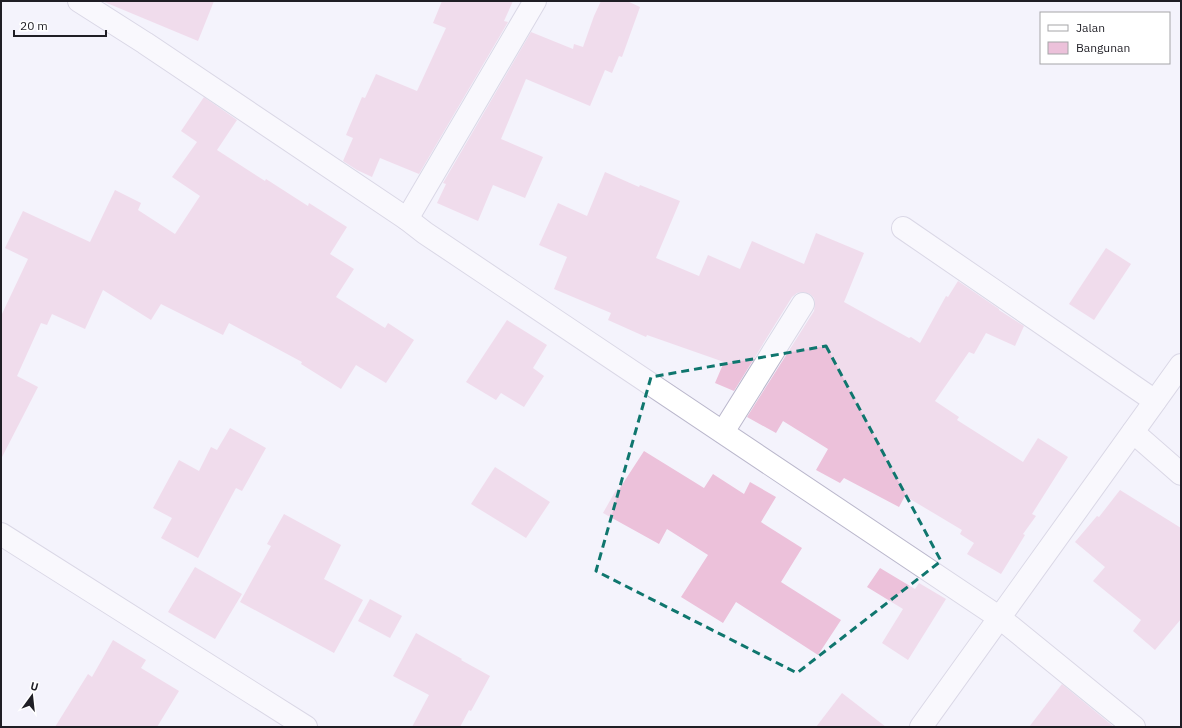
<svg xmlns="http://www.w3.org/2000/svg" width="1182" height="728" viewBox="0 0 1182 728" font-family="'IBM Plex Sans',sans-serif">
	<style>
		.building { fill: #ecc1da }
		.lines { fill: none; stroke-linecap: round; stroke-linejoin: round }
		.minor-casing { stroke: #bab7cc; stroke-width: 24 }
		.minor { stroke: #fff; stroke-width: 22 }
		.marked { fill: none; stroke: #0f766e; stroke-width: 3; stroke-dasharray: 8 5; stroke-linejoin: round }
	</style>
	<rect width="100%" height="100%" fill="#f4f3fc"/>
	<!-- building -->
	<g class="building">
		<polygon points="102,1 214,1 198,41"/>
		<polygon points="442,1 513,1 504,21 508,22 419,174 380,158 372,177 357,170 343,161 353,138 346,135 362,97 365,98 376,74 417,91 446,28 433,23"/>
		<polygon points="601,1 627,1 640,7 622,57 619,56 612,73 605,70 590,106 526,79 501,139 543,157 525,198 493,185 478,221 437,203 446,184 443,183 531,32 573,49 574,44 583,47 594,16"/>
		<polygon points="204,97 237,120 217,150 265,181 266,179 308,206 309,203 347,227 330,254 354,269 336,297 385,328 388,323 414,340 386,383 356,365 341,389 301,364 302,362 229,323 223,335 161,304 151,320 103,290 85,329 52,314 47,325 41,323 17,376 38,387 1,459 1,316 28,259 5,248 23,211 90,242 115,190 141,203 138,210 175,234 200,196 172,177 197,142 181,131"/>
		<polygon points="605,172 639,187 640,185 680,201 656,258 699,276 708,255 740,269 752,241 804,264 816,233 864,253 844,302 909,338 911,337 920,343 946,296 948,297 958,281 999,309 999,310 1024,326 1015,346 986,333 974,354 969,352 935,401 959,417 957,420 1023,462 1038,438 1068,457 1032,514 1036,516 1023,534 1025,535 1001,574 967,554 974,543 960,534 962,530 905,496 899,507 844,478 840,483 816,470 828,449 783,421 776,433 747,417 814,311 815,304 814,298 810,294 803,292 797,293 792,297 734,391 715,383 724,362 647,335 646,337 608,320 611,313 554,289 567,257 539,245 558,203 587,216"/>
		<polygon points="1106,248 1131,264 1094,320 1069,304"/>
		<polygon points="507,320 547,345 533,368 544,376 524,407 501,393 496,400 466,382"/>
		<polygon points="230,428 266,448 242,491 236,488 198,558 161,538 172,518 153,508 179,460 199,471 211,447 217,450"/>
		<polygon points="644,451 704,488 713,474 744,494 750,482 776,497 761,522 802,548 781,582 841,620 818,655 736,602 723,623 681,597 708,555 667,529 659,544 603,513 616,490 618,491"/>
		<polygon points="495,467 550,502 526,538 471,504"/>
		<polygon points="1120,490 1181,528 1181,619 1155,650 1133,631 1141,620 1093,581 1105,567 1075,542 1097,516 1099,517"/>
		<polygon points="284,514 341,545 324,579 363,600 334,653 240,602 271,546 267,544"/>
		<polygon points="195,567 242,594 215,639 168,612"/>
		<polygon points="880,568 915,589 919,583 946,599 908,660 882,643 903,609 867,587"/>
		<polygon points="370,599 402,616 390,638 358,621"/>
		<polygon points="416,633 462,659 461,660 490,676 471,711 469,710 460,727 412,727 429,695 393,676"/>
		<polygon points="113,640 146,660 141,668 179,691 157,727 55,727 88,674 92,677"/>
		<polygon points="1062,684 1114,727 1029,727"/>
		<polygon points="842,693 886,727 816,727"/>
	</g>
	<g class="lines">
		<defs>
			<g id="minor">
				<polyline points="79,1 145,43 407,219 425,233 1000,618 1134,727"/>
				<polyline points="407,219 535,1"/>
				<polyline points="903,228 1155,401"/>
				<polyline points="723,432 803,304"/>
				<polyline points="1133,432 1181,474"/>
				<polyline points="1,534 306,727"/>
				<polyline points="921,727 1181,365"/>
			</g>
		</defs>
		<!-- minor casing -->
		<use href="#minor" class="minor-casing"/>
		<!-- minor -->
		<use href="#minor" class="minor"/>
	</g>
	<!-- marked area -->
	<path d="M0 0H1182V728H0ZM826,346L941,561L797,673L596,571L651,377Z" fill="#f4f3fc" fill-opacity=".55" fill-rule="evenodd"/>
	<path class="marked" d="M826,346L941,561L797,673L596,571L651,377Z"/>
	<!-- border -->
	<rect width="1182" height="728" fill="none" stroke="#1f1e25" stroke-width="4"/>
	<!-- legend -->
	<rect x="1040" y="12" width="130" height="52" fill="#ffffff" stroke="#a5a5a8"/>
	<rect x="1048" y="25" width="20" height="6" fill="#ffffff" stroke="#a5a5a8"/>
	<text x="1076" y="32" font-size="12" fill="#1f1e25">Jalan</text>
	<rect x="1048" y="42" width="20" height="12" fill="#ecc1da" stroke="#a5a5a8"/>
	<text x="1076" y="52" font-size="12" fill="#1f1e25">Bangunan</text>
	<!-- north arrow -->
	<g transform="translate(32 696) rotate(15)" stroke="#ffffff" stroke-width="3" paint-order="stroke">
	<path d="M0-3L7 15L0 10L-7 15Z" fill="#1f1e25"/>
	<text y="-6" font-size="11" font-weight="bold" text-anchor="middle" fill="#1f1e25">U</text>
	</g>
	<!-- scale -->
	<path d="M14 30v6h92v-6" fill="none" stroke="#1f1e25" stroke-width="2"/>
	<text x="20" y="30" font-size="12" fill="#1f1e25" stroke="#ffffff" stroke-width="3" paint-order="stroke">20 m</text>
</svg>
